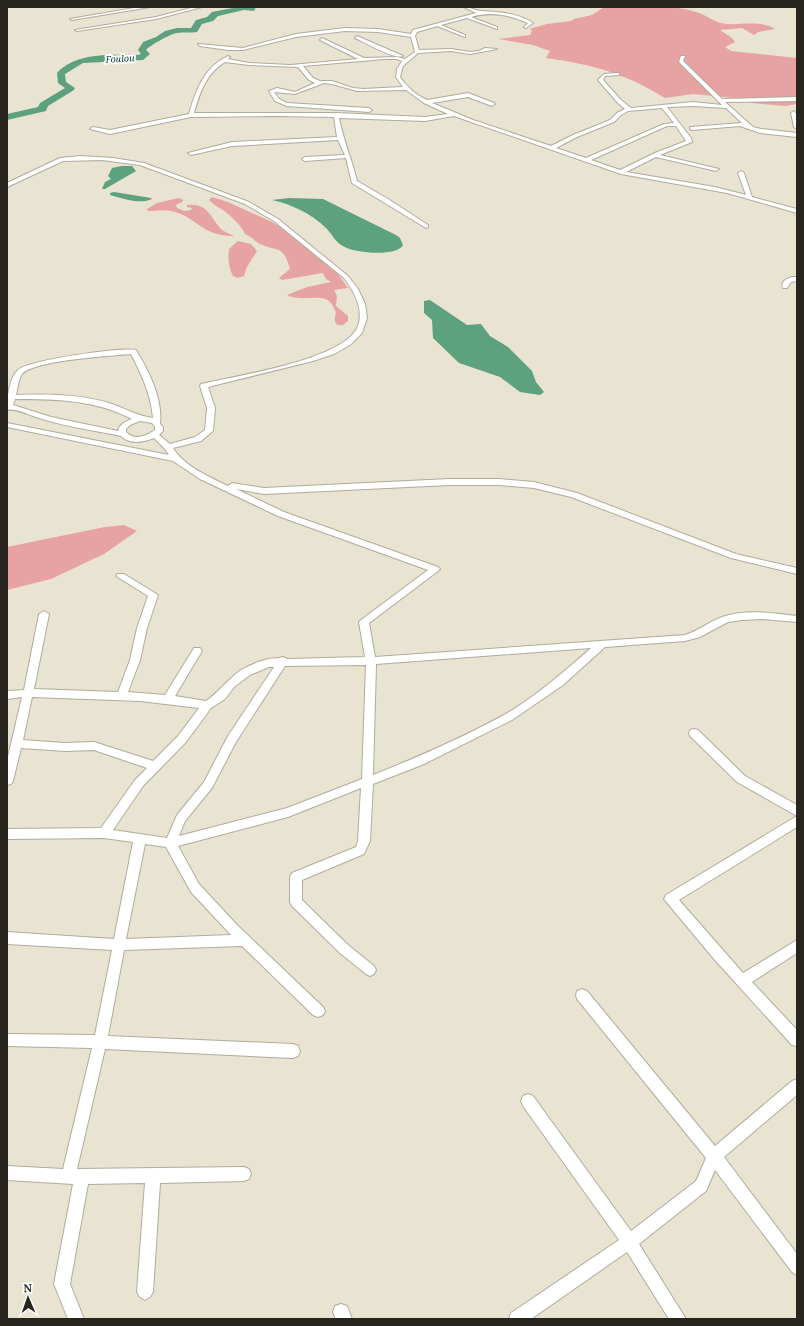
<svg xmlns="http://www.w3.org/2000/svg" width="804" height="1326" viewBox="0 0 804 1326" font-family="'Noto Serif',serif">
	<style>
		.green { fill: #e6a3a1 }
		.water { fill: #5ea17e }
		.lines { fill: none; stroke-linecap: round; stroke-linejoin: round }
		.river { fill: #5ea17e; fill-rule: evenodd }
		.minor-casing { stroke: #b0ab9b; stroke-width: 2 }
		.minor { fill: #fff; fill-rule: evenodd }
		.labels { text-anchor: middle; stroke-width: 4; stroke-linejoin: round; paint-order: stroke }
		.far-water-label { font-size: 9px; font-style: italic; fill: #023d26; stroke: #fff }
	</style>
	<rect width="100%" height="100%" fill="#e9e3d2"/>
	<!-- green -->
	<g class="green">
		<path d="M604,7C634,7 666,3 696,12C707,15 714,23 727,24C742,25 761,20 775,29L758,32L754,35L742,28L720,30L732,38L735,42L725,47L731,51L797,58V104L785,106L752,103L745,99L693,94L665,98C627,74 591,64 546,58L550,51L533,45L498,39L530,35L532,30L529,29L547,24L571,21L574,19L592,15Z"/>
		<path d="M212,197L228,202L272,222L304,242L336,271L348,288L334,290L337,296L336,306L348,316V321L343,325H338C333,322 335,317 336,312C334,309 332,303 329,301C319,294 299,302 287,295L307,287L331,282L326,279L323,273L282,280L279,278L290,269C283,243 277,253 258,243C254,240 250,236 245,234C243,228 233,218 228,214C222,208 215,207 209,200Z"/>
		<path d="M179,198L183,200L182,202L176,205L177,208L185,211L191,210L192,208L187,207V205C209,203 210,218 222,230C225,232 230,234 234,236C202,237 195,215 171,211C164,210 155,211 148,211L147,209L157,203Z"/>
		<path d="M238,241L251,244L257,251L247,267L244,276L238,278L233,276C228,267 228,258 229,249Z"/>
		<polygon points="124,525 137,531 104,554 51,579 7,590 7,547 105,527"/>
	</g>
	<!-- water -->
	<g class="water">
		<polygon points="122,166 132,166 136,171 105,189 102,189 105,182 111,179 108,176 112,168"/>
		<path d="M114,192L151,198L152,199C140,205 122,198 110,195V193Z"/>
		<path d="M289,198L323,199L396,235L400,238L403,245C397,257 355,253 345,247C335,243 333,235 326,228C312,214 291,204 272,200Z"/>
		<polygon points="430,300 467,325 481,324 490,336 508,347 532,371 536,382 544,392 540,395 520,392 500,377 459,363 433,338 432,320 424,313 424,301"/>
	</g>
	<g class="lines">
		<!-- river -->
		<path class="river" d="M238,7H256L254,11L244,10L218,16L213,21L202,24L197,32C190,33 184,32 177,33C172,33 149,46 146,50L150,54L143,60L83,63L65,74L66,82L75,88L74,90L48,106L46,111L7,120V114L38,107L40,103L65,88L58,83L57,73C76,52 112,55 138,55L141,54L138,50L143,42L156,37L165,31L177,28H191L196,20L207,17L212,12Z"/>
		<defs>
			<g id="minor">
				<polygon points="140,7 150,7 72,20 70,19"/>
				<polygon points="195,7 202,7 156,19 77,31 75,30 156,17"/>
				<path d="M464,7C470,7 476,11 482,11C500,12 518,13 533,23L526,28L524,27L528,23C508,15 492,11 471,17L497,27V29L467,18L441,25L465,35V37L437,26L417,32L415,36L419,50L451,49L470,52L479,51L485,48L497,49L470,54L451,51L418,53L403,66L400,77C407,87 416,95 427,100L468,93L494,103L495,104L492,106L468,97L432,103L473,120L551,146L573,135L610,120L617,113L625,109L617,102L598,80L604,74L619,73V75L605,76L603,80L621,100L631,108L693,102L722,105L679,62L681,56H685L683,61L722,99L797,97V101L725,102L753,127L761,129L797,133V137L760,133L740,126L692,130L690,129V127L742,123L726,108L693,106L667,107L691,138L692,142L660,155L719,169L716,171L656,157L626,172L715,187L746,195L738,173L741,171L744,173L752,197L797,209V213L727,193L621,174L454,116L425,121L339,118C343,140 352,159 357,181L388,199L428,225V227L426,228L352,183L346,158L305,161L302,159L305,157L345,155L338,140L232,146L191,155L188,153L232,142L337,137L334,117L277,116L191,117L110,134L90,129L93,127L110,130L189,114C196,90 204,67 228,56L230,57L228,59L249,63L290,65L358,59L320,40L322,38L364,58L397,57L405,59L415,52L411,37L378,32L345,31L296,37L243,50H228L200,46L198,44L243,48L296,34L345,28L378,29L411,34L413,30L476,13ZM384,59H397L402,61L397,69L396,77L403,87L363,89L353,88L332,81H320L313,78L303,66ZM225,62L249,65L298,67L309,80L315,83L295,92L277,88L269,91L275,101L287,106L369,112L372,110L369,108L287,103L279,99L274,92L295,94L324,83L332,84L357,91L406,90L424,103L448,114L425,117L336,113H194C200,92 206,74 225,62ZM662,108L674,123L664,124L586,158L556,148L577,137L614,122L621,115L628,111ZM667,126H676L686,141L657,152L620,170L591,160Z"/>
				<path d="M357,36L403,56C395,60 364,42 355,38Z"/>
				<polygon points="794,111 797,115 797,129 794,127 791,113"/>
				<path d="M80,156L113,158L144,163L249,202L278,219L348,276L358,289L365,304L367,318L362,333L350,345L334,354L313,361L208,387L215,408L213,431L201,441L173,448C185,467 208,476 228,486L232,483L264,488L449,479H499L534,482L577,493L736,554L797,568V574L731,558L571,497L534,488L499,485H449L264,494L236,489L284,512L438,567L440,569L438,571L369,623L375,657L685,635C698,631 709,622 722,617C746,609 772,613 797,616V622L761,619L742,620L728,622L700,637L685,641L605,647L563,685L512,720L424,764L373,784L370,841L364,854L302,880V900L348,945L374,966L376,970L374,974L370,976L366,974L340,953L292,906L290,902V877L292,873L356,847L358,841L361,788L288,817L178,846L199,884L237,925L323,1007L325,1011L323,1015L318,1017L313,1015L242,946L124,950L108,1036L293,1044L298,1046L300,1051L298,1056L293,1058L105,1049L77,1169L244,1167L249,1169L251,1174L249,1179L244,1181L160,1183L153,1292L150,1297L145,1300L140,1297L137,1292L145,1183L88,1184L70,1284L84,1319H68L54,1284L73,1184L7,1180V1166L63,1169L92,1048L7,1046V1034L95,1035L112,950L7,944V932L114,939L133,842L104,838L7,839V829L101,828L135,780L147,768L94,750L65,751L21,748L13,781L11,784L7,785V761L22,697L7,699V691L24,690L39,614L44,611L49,614L34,689L118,692L130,660L137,628L148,596L116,576L118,574H124L158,595L147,628L140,660L128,692L165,695L194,648H200L202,651L175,696L206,701C219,692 228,679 241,670C248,666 260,661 268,659C273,658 278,659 283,657L287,659L365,657L359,622L361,620L428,570L278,516L200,479L173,461L7,427V423L169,455L165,449L154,438C144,442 130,445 121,436C92,430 61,426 33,416C25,413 15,408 7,410C7,399 9,378 18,370C29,360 120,347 136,350C149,371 163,399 160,424L163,427V431L159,435L170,444L195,437L205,430L207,408L200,386L201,384C235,376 345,360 358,326C364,309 354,291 344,278L274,221L245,204L140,165L102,160L63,161L7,187V183L60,158ZM131,354C142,375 151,395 153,418C138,416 126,409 112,404C81,394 48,394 16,395C18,388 18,380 22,374C34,360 111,356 131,354ZM15,399C56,399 96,400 132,419C127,421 119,424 118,431L51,417L13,405ZM140,421L152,423L155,427V430C146,436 135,441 126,432V429L130,425ZM591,648C564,672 535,697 504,715C462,738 418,757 373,775L376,664ZM366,665L362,779L287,808L179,836L185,821L212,788L236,742L285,666ZM269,667H274L228,736L204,782L177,815L167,838L113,830L143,786L186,742L211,708L225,699L234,687L250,675ZM32,697L140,701L199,708L178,736L153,761L94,742L65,743L23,740ZM145,844L166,847L191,892L231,935L126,939Z"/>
				<path d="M792,277H797V281L791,282L787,288H783C780,282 786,279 792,277Z"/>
				<polygon points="694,729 698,730 745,776 797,805 797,816 737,782 690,736 689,733 690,730"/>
				<polygon points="797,816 797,827 679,900 743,973 797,940 797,953 752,982 797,1030 797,1046 792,1045 714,959 664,899 666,895"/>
				<polygon points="582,989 587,991 715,1146 792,1081 797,1079 797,1095 724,1157 797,1254 797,1275 792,1272 715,1170 706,1191 639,1244 686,1319 669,1319 627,1252 531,1319 509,1319 511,1313 619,1240 523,1106 521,1101 523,1096 528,1094 533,1096 631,1231 696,1181 706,1158 577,999 576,995 577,991"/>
				<polygon points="341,1304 347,1306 352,1319 336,1319 333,1312 335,1306"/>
			</g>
		</defs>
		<!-- minor casing -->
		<use href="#minor" class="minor-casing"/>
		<!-- minor -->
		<use href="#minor" class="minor"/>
	</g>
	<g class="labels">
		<!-- far-water labels -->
		<g class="far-water-label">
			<text transform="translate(120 59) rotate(-3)" y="3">Foulou</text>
		</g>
	</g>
	<!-- border -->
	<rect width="804" height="1326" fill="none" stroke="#28251f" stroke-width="16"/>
	<!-- north arrow -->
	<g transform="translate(28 1298) rotate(358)" stroke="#ffffff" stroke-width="3" paint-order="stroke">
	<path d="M0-3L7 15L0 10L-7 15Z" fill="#28251f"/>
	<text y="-6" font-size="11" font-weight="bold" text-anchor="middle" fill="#28251f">N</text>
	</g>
</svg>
